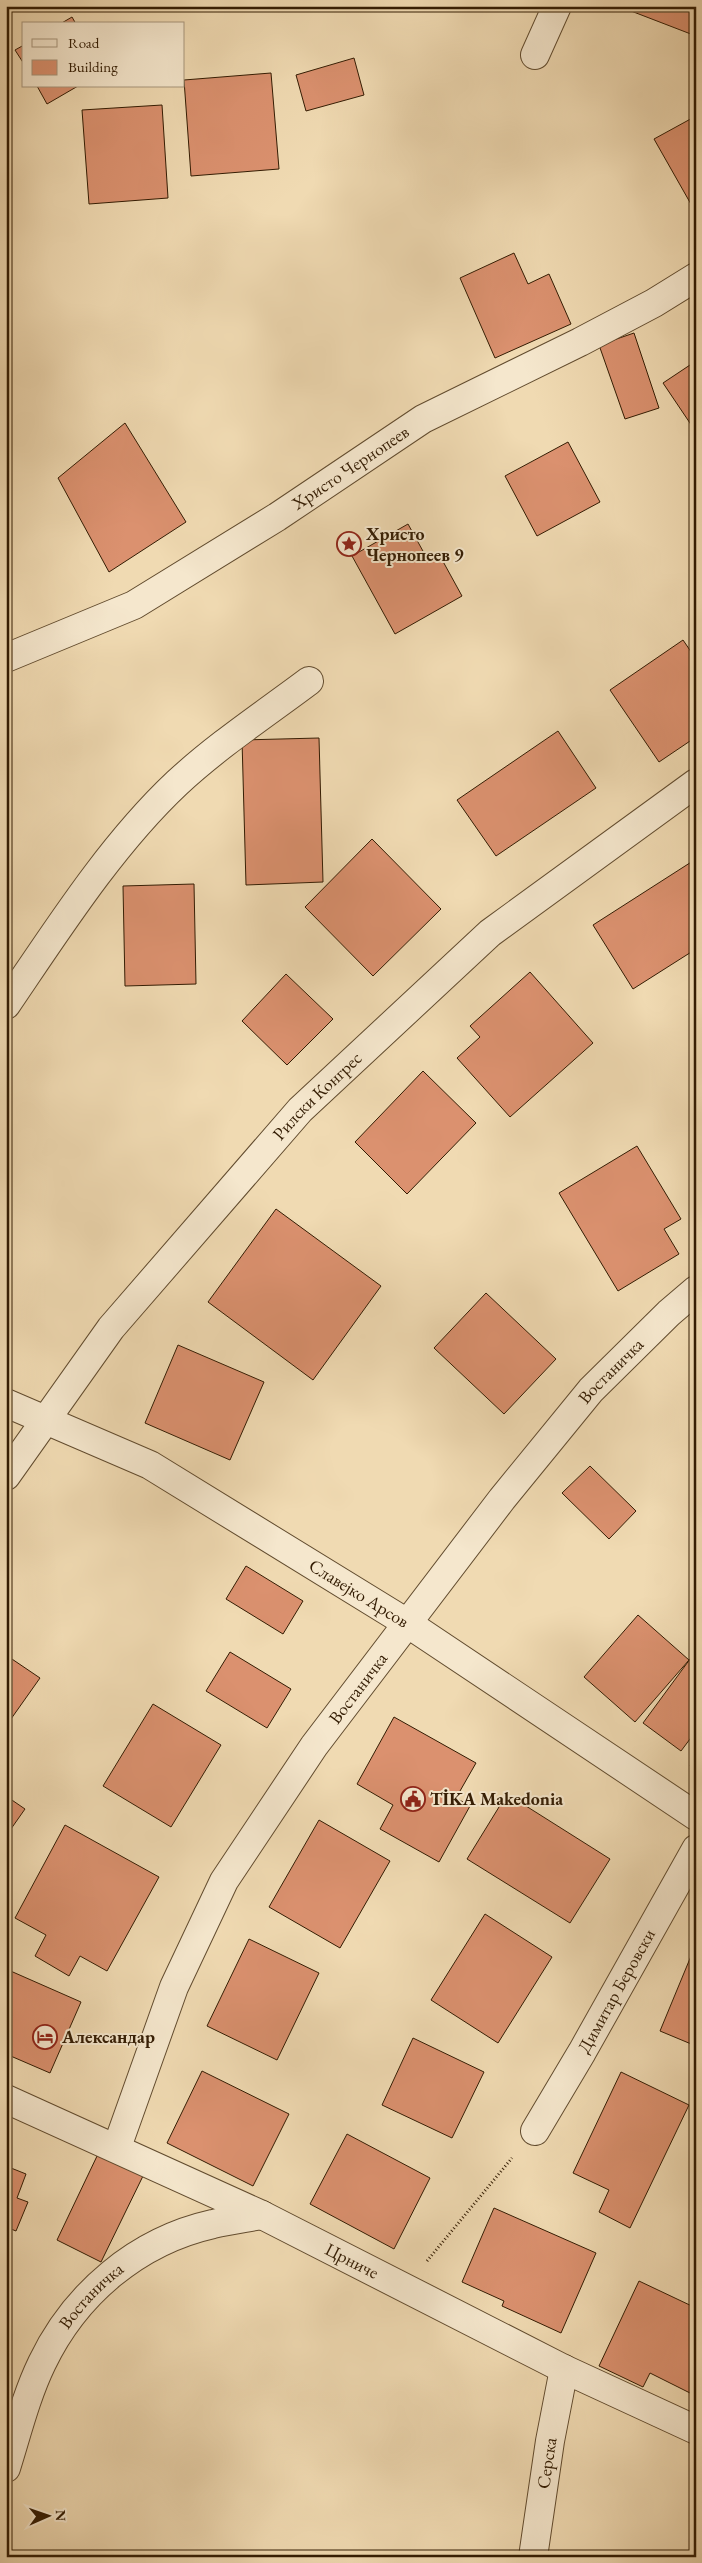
<svg xmlns="http://www.w3.org/2000/svg" width="702" height="2563" viewBox="0 0 702 2563" font-family="'EB Garamond',serif">
	<style>
		.building { fill: #db916f; stroke: #331c03 }
		.lines { fill: none; stroke-linecap: round; stroke-linejoin: round }
		.minor-casing { stroke: #624c2f; stroke-width: 30 }
		.path { stroke: #331c03; stroke-width: 3; stroke-dasharray: 1 2.5; stroke-linecap: butt }
		.minor { stroke: #f5e7cd; stroke-width: 28 }
		.labels { text-anchor: middle; stroke-width: 4; stroke-linejoin: round; paint-order: stroke }
		.street-label { font-size: 18px; fill: #331c03; stroke: #f5e7cd }
		.poi-label { font-size: 18px; font-weight: bold; fill: #331c03; stroke: #f5e7cd; text-anchor: start }
	</style>
	<rect width="100%" height="100%" fill="#f0dab2"/>
	<filter id="stains"><feTurbulence type="fractalNoise" baseFrequency=".004" numOctaves="4"/><feColorMatrix values="0 0 0 0 .2 0 0 0 0 .09 0 0 0 0 .02 0 0 0 .5 -.17"/></filter>
	<radialGradient id="worn" r=".72"><stop offset=".6" stop-color="#630" stop-opacity="0"/><stop offset="1" stop-color="#630" stop-opacity=".3"/></radialGradient>
	<!-- building -->
	<g class="building">
		<polygon points="633,6 696,6 696,36 631,11"/>
		<polygon points="72,17 76,24 60,24"/>
		<polygon points="24,45 24,64 15,50"/>
		<polygon points="354,58 364,95 306,111 296,75"/>
		<polygon points="271,73 279,169 191,176 184,80"/>
		<polygon points="37,86 78,86 47,104"/>
		<polygon points="162,105 168,198 89,204 82,110"/>
		<polygon points="696,116 696,213 654,139"/>
		<polygon points="514,253 528,284 549,274 571,324 495,358 460,278"/>
		<polygon points="634,333 659,408 625,419 599,345"/>
		<polygon points="696,361 696,432 663,383"/>
		<polygon points="125,423 186,522 109,572 58,478"/>
		<polygon points="568,442 600,502 537,536 505,476"/>
		<polygon points="408,524 429,562 440,556 462,596 395,634 352,556"/>
		<polygon points="683,640 696,659 696,737 659,762 610,690"/>
		<polygon points="558,731 596,788 496,856 457,800"/>
		<polygon points="319,738 323,882 246,885 242,740"/>
		<polygon points="372,839 441,909 373,976 305,907"/>
		<polygon points="696,859 696,949 633,989 593,925"/>
		<polygon points="194,884 196,984 125,986 123,886"/>
		<polygon points="530,972 593,1043 510,1117 457,1058 480,1037 470,1026"/>
		<polygon points="286,974 333,1019 287,1065 242,1021"/>
		<polygon points="423,1071 476,1123 407,1194 355,1142"/>
		<polygon points="637,1146 681,1219 664,1229 679,1254 618,1291 559,1193"/>
		<polygon points="276,1209 381,1286 313,1380 208,1302"/>
		<polygon points="486,1293 556,1359 504,1414 434,1348"/>
		<polygon points="178,1345 264,1382 230,1460 145,1423"/>
		<polygon points="590,1466 636,1511 609,1539 562,1493"/>
		<polygon points="246,1566 303,1601 283,1634 226,1599"/>
		<polygon points="638,1615 689,1660 635,1722 584,1677"/>
		<polygon points="230,1652 291,1689 267,1728 206,1691"/>
		<polygon points="6,1655 40,1678 6,1726"/>
		<polygon points="693,1655 696,1657 696,1731 681,1751 643,1723"/>
		<polygon points="153,1704 221,1745 171,1827 103,1786"/>
		<polygon points="394,1717 476,1763 456,1798 470,1806 439,1862 380,1829 393,1805 357,1784"/>
		<polygon points="696,1757 696,1770 690,1766"/>
		<polygon points="507,1794 610,1859 570,1923 467,1859"/>
		<polygon points="6,1796 25,1809 6,1836"/>
		<polygon points="319,1820 390,1861 340,1948 269,1907"/>
		<polygon points="65,1825 159,1877 107,1971 80,1956 69,1976 35,1956 46,1935 15,1918"/>
		<polygon points="485,1914 552,1957 498,2043 431,2000"/>
		<polygon points="249,1939 319,1973 277,2060 207,2026"/>
		<polygon points="696,1944 696,2046 660,2031"/>
		<polygon points="6,1969 81,2002 50,2073 6,2054"/>
		<polygon points="413,2038 484,2072 452,2138 382,2105"/>
		<polygon points="202,2071 289,2114 253,2186 167,2143"/>
		<polygon points="621,2072 689,2105 630,2228 599,2212 609,2190 573,2173"/>
		<polygon points="347,2134 430,2178 394,2249 310,2204"/>
		<polygon points="98,2154 143,2176 101,2262 57,2240"/>
		<polygon points="6,2166 26,2174 17,2198 28,2202 16,2231 6,2227"/>
		<polygon points="494,2208 596,2253 561,2333 502,2306 504,2301 462,2282"/>
		<polygon points="639,2281 696,2308 696,2388 692,2394 650,2373 643,2387 599,2366"/>
	</g>
	<g class="lines">
		<defs>
			<g id="minor">
				<polyline points="535,55 557,6"/>
				<path id="s1" d="M6,658L134,605L277,517L423,419L580,342L654,303L696,277"/>
				<path d="M6,1005C57,930 111,845 177,783C218,745 265,714 309,681"/>
				<path id="s2" d="M6,1403L150,1465L407,1623L696,1816"/>
				<path id="s3" d="M6,1476L111,1328L300,1110L490,933L696,783"/>
				<path id="s4" d="M6,2099L262,2215L564,2369L696,2430"/>
				<path id="s5" d="M535,2131L582,2052L696,1849"/>
				<path id="s6" d="M117,2147L174,1987L224,1881L314,1746L502,1499L591,1390L669,1313L696,1290"/>
				<path id="s7" d="M6,2468C17,2433 26,2396 42,2363C75,2294 137,2241 213,2224C229,2220 246,2218 262,2215"/>
				<path id="s8" d="M533,2557L550,2441L564,2369"/>
			</g>
		</defs>
		<!-- minor casing -->
		<use href="#minor" class="minor-casing"/>
		<!-- path -->
		<polyline class="path" points="427,2261 512,2158"/>
		<!-- minor -->
		<use href="#minor" class="minor"/>
	</g>
	<!-- icons -->
	<defs>
		<symbol id="sight-ring" viewBox="-11 -11 22 22"><circle r="9.5" fill="#f5e7cd" stroke="#8f2418" stroke-width="1.5"/><path d="M0-6L1.8-2.2L6-1.7L2.9 1.2L3.7 5.4L0 3.3L-3.7 5.4L-2.9 1.2L-6-1.7L-1.8-2.2Z" fill="#8f2418"/></symbol>
		<symbol id="civic-ring" viewBox="-11 -11 22 22"><circle r="9.5" fill="#f5e7cd" stroke="#8f2418" stroke-width="1.5"/><path d="M-.6-6.5H3V-4.5H.6V-3L4-1V1h2V6H-6V1h2V-1L-.6-3ZM-1.2 2.5V6h2.4V2.5Z" fill="#8f2418"/></symbol>
		<symbol id="hotel-ring" viewBox="-11 -11 22 22"><circle r="9.5" fill="#f5e7cd" stroke="#8f2418" stroke-width="1.5"/><path d="M-6-4.5h1.5V1H6V5H4.5V3h-9V5H-6ZM-4 0a1.8 1.8 0 1 1 3.6 0ZM.5 0V-2.5h3Q6-2.5 6 0Z" fill="#8f2418"/></symbol>
	</defs>
	<g fill-rule="evenodd">
		<use href="#sight-ring" x="335" y="530" width="28" height="28"/>
		<use href="#civic-ring" x="399" y="1785" width="28" height="28"/>
		<use href="#hotel-ring" x="31" y="2023" width="28" height="28"/>
	</g>
	<g class="labels">
		<!-- street labels -->
		<g class="street-label">
			<text dy="6" stroke="none"><textPath href="#s1" startOffset="395">Христо Чернопеев</textPath></text>
			<text dy="6" stroke="none"><textPath href="#s3" startOffset="492">Рилски Конгрес</textPath></text>
			<text dy="6" stroke="none"><textPath href="#s6" startOffset="928">Востаничка</textPath></text>
			<text dy="6" stroke="none"><textPath href="#s2" startOffset="402">Славејко Арсов</textPath></text>
			<text dy="6" stroke="none"><textPath href="#s6" startOffset="522">Востаничка</textPath></text>
			<text dy="6" stroke="none"><textPath href="#s5" startOffset="162">Димитар Беровски</textPath></text>
			<text dy="6" stroke="none"><textPath href="#s4" startOffset="382">Црниче</textPath></text>
			<text dy="6" stroke="none"><textPath href="#s7" startOffset="195">Востаничка</textPath></text>
			<text dy="6" stroke="none"><textPath href="#s8" startOffset="95">Серска</textPath></text>
		</g>
		<!-- poi labels -->
		<g class="poi-label">
			<text x="366" y="540">Христо<tspan x="366" dy="21">Чернопеев 9</tspan></text>
			<text x="430" y="1805">TİKA Makedonia</text>
			<text x="62" y="2043">Александар</text>
		</g>
	</g>
	<!-- margin -->
	<rect width="702" height="2563" fill="none" stroke="#f0dab2" stroke-width="25"/>
	<rect x="8" y="8" width="687" height="2548" fill="none" stroke="#331c03" stroke-width="2.5"/>
	<rect x="12" y="12" width="677" height="2538" fill="none" stroke="#331c03"/>
	<!-- legend -->
	<rect x="22" y="22" width="162" height="65" fill="#f5e7cd" stroke="#a7967c"/>
	<rect x="32" y="39" width="25" height="8" fill="#f5e7cd" stroke="#a7967c"/>
	<text x="68" y="48" font-size="15" fill="#331c03">Road</text>
	<rect x="32" y="60" width="25" height="15" fill="#db916f" stroke="#a7967c"/>
	<text x="68" y="72" font-size="15" fill="#331c03">Building</text>
	<!-- north arrow -->
	<g transform="translate(48 2516) rotate(88)" stroke="#f5e7cd" stroke-width="4" paint-order="stroke">
	<path d="M0-4L9 19L0 12L-9 19Z" fill="#331c03"/>
	<text y="-8" font-size="14" font-weight="bold" text-anchor="middle" fill="#331c03">N</text>
	</g>
	<rect width="100%" height="100%" filter="url(#stains)"/>
	<rect width="100%" height="100%" fill="url(#worn)"/>
</svg>
